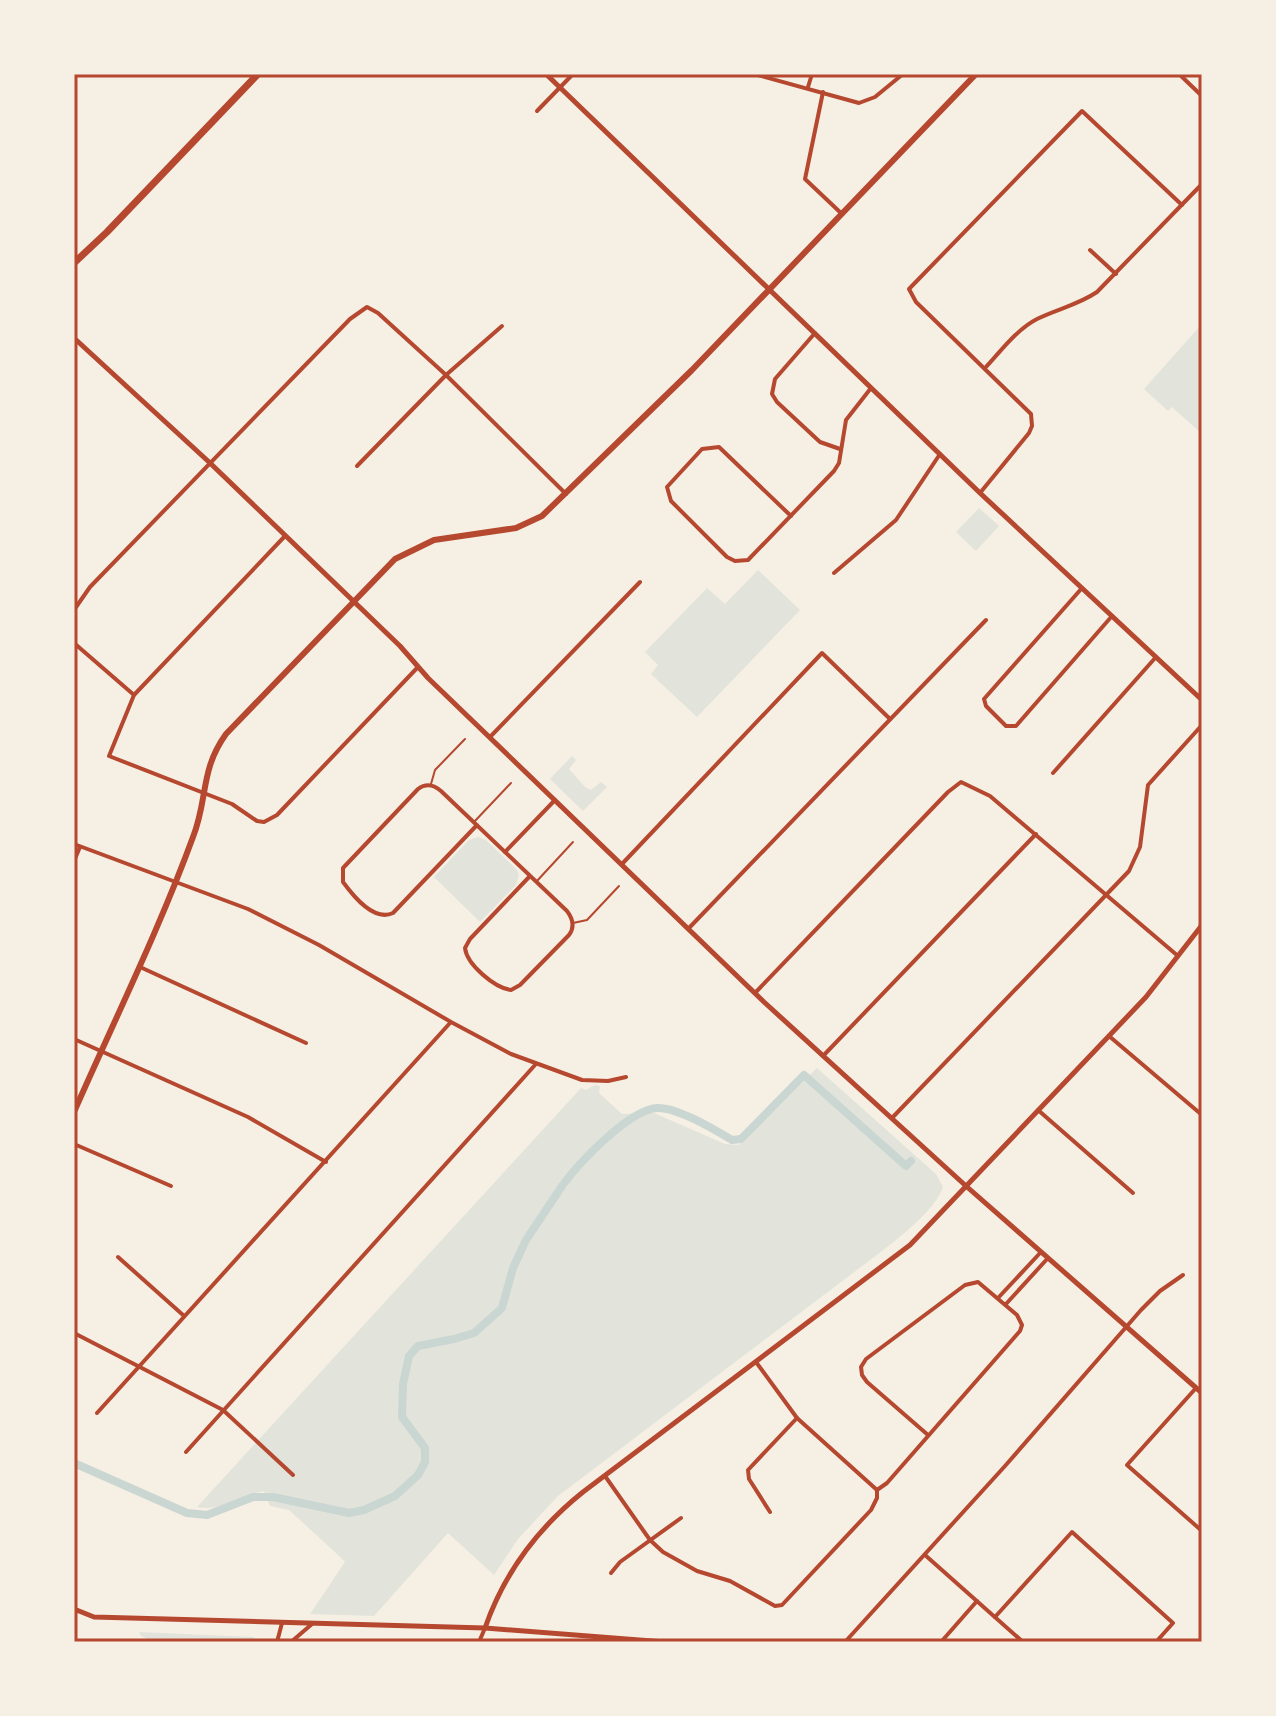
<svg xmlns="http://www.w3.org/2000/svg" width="1276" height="1716" viewBox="0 0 1276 1716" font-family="Montserrat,sans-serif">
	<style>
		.green { fill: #e2e4dc }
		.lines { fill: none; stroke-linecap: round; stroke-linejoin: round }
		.canal { stroke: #c9d6d2; stroke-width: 8 }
		.service { stroke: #b5482f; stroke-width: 2 }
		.minor { stroke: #b5482f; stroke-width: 4 }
		.tertiary { stroke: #b5482f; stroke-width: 5 }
		.secondary { stroke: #b5482f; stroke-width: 6 }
		.primary { stroke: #b5482f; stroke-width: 7 }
		.neatline { fill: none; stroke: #b5482f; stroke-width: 3 }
	</style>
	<rect width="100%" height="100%" fill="#f6efe4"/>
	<!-- green -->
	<g class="green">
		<polygon points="1201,325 1202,326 1202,434 1172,407 1168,411 1144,389"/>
		<polygon points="979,508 999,526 976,551 956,532"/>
		<polygon points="758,570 800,610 697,717 651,674 658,665 645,652 707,588 725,604"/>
		<polygon points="572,756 576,760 569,769 585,787 591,790 601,782 607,787 583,811 550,779"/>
		<polygon points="478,837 486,840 517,870 519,875 516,885 480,922 434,877 469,840"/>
		<path d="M817,1068L936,1174L943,1187C936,1208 904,1234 886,1248L558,1496L518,1539L494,1575L448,1533L374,1616L310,1614L345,1562L338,1555L289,1510L270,1506L264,1491C240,1495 221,1512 197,1507L581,1088L586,1090L595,1085L600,1086L599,1093L622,1114L654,1113L725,1144L739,1145Z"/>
		<polygon points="139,1632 253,1637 260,1642 154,1642 141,1636"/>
	</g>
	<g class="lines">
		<!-- canal -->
		<g class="canal">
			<path d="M565,1182C581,1161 629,1110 657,1108C677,1107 715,1130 732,1140L741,1139L804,1075L906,1166L911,1161"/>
			<polyline points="74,1463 187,1513 207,1515 253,1497 273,1497 349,1513 364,1510 395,1496 418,1475 425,1462 425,1448 402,1417 403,1384 409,1356 418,1346 454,1339 474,1333 502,1308 513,1268 526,1240 562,1186"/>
		</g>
		<!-- service -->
		<g class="service">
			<polyline points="431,784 435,770 465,739"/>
			<polyline points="474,822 511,783"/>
			<polyline points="536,882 573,842"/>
			<polyline points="573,923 587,920 619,886"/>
		</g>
		<!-- minor -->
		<g class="minor">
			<polyline points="754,74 859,103 875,97 903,74"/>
			<polyline points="1179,74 1202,96"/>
			<polyline points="808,87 812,74"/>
			<polyline points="823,92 805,179 842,214"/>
			<polyline points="537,111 573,74"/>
			<polyline points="1090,250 1116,274"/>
			<polyline points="815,333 775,379 772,394 777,402 820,442 840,449"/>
			<path d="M985,368C1001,351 1016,330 1037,319C1057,309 1078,305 1097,292L1202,184"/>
			<polyline points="357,466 446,375 502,326"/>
			<polyline points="980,493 1029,433 1032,426 1031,414 916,302 909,289 1082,111 1182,205"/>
			<polyline points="791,516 719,447 702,449 667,487 671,501 727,557 735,561 748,560 834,471 839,463 846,420 871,388"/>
			<polyline points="285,536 134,695 109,756 232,804 257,821 264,822 277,815 418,667"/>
			<polyline points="834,573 896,520 940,454"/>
			<polyline points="1082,588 984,699 986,706 1006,726 1016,726 1112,616"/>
			<polyline points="74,610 90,587 350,319 367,307 378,313 446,375 566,494"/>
			<polyline points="74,643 134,695"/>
			<polyline points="490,737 640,582"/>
			<polyline points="1053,773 1156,657"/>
			<path d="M477,825L393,913C374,922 354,897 343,882V868L418,789C426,783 434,785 441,791L567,911C573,919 575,927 569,935L520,985L511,990C495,988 467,965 465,948L470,939L530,876"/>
			<polyline points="74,844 248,909 319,945 451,1022 511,1054 582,1080 608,1081 626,1077"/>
			<polyline points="505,852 555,800"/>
			<polyline points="74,861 80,847"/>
			<polyline points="622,864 822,653 890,719"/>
			<polyline points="689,928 986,620"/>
			<polyline points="140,967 306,1043"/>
			<polyline points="755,993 948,792 961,782 990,796 1178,956"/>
			<polyline points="1109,1036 1202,1115"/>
			<polyline points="74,1039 248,1117 326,1162"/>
			<polyline points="823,1056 1036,834"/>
			<polyline points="1038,1110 1133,1193"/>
			<polyline points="892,1118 1129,871 1140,847 1148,785 1202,725"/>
			<polyline points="74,1144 171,1186"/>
			<polyline points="118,1257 183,1315"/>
			<polyline points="998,1298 1041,1252"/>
			<polyline points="1006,1304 1048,1258"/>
			<polyline points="74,1333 223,1410 293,1475"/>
			<polyline points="756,1362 797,1418 877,1490"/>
			<polyline points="1196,1388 1127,1465 1202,1531"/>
			<polyline points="97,1413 450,1023"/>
			<polyline points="186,1452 535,1065"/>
			<polyline points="605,1476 650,1540 663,1552 697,1571 730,1581 775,1606 782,1605 871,1510 877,1498 877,1490 887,1483 1020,1331 1022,1325 1017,1315 978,1282 965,1285 866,1359 861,1367 862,1375 867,1382 928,1435"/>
			<polyline points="770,1512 749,1479 748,1470 797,1418"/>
			<polyline points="925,1555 1023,1642"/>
			<polyline points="611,1573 620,1562 681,1518"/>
			<polyline points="995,1617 1072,1532 1173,1623 1156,1642"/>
			<polyline points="277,1642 282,1623"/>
			<polyline points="291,1642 312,1624"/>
			<polyline points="479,1642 485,1628"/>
			<polyline points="845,1642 1005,1466 1141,1310 1160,1291 1183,1275"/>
			<polyline points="941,1642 977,1601"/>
		</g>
		<!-- tertiary -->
		<g class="tertiary">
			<polyline points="546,74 980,493 1202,700"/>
			<polyline points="74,338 209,462 400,646 428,678 764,1002 966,1186 1202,1393"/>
			<polyline points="74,1609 94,1617 485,1628 665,1642"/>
			<path d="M485,1628C504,1573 538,1528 583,1492L910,1245L1146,997L1202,925"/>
		</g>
		<!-- secondary -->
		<path class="secondary" d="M74,1112C114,1021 159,930 193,837C208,799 200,770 226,734L395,559L434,540L516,528L542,516L692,370L976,74"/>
		<!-- primary -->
		<polyline class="primary" points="74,263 107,232 258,74"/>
	</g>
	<!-- border -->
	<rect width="1276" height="1716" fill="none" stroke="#f6efe4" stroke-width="152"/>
	<rect x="76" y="76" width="1124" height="1564" class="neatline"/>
</svg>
